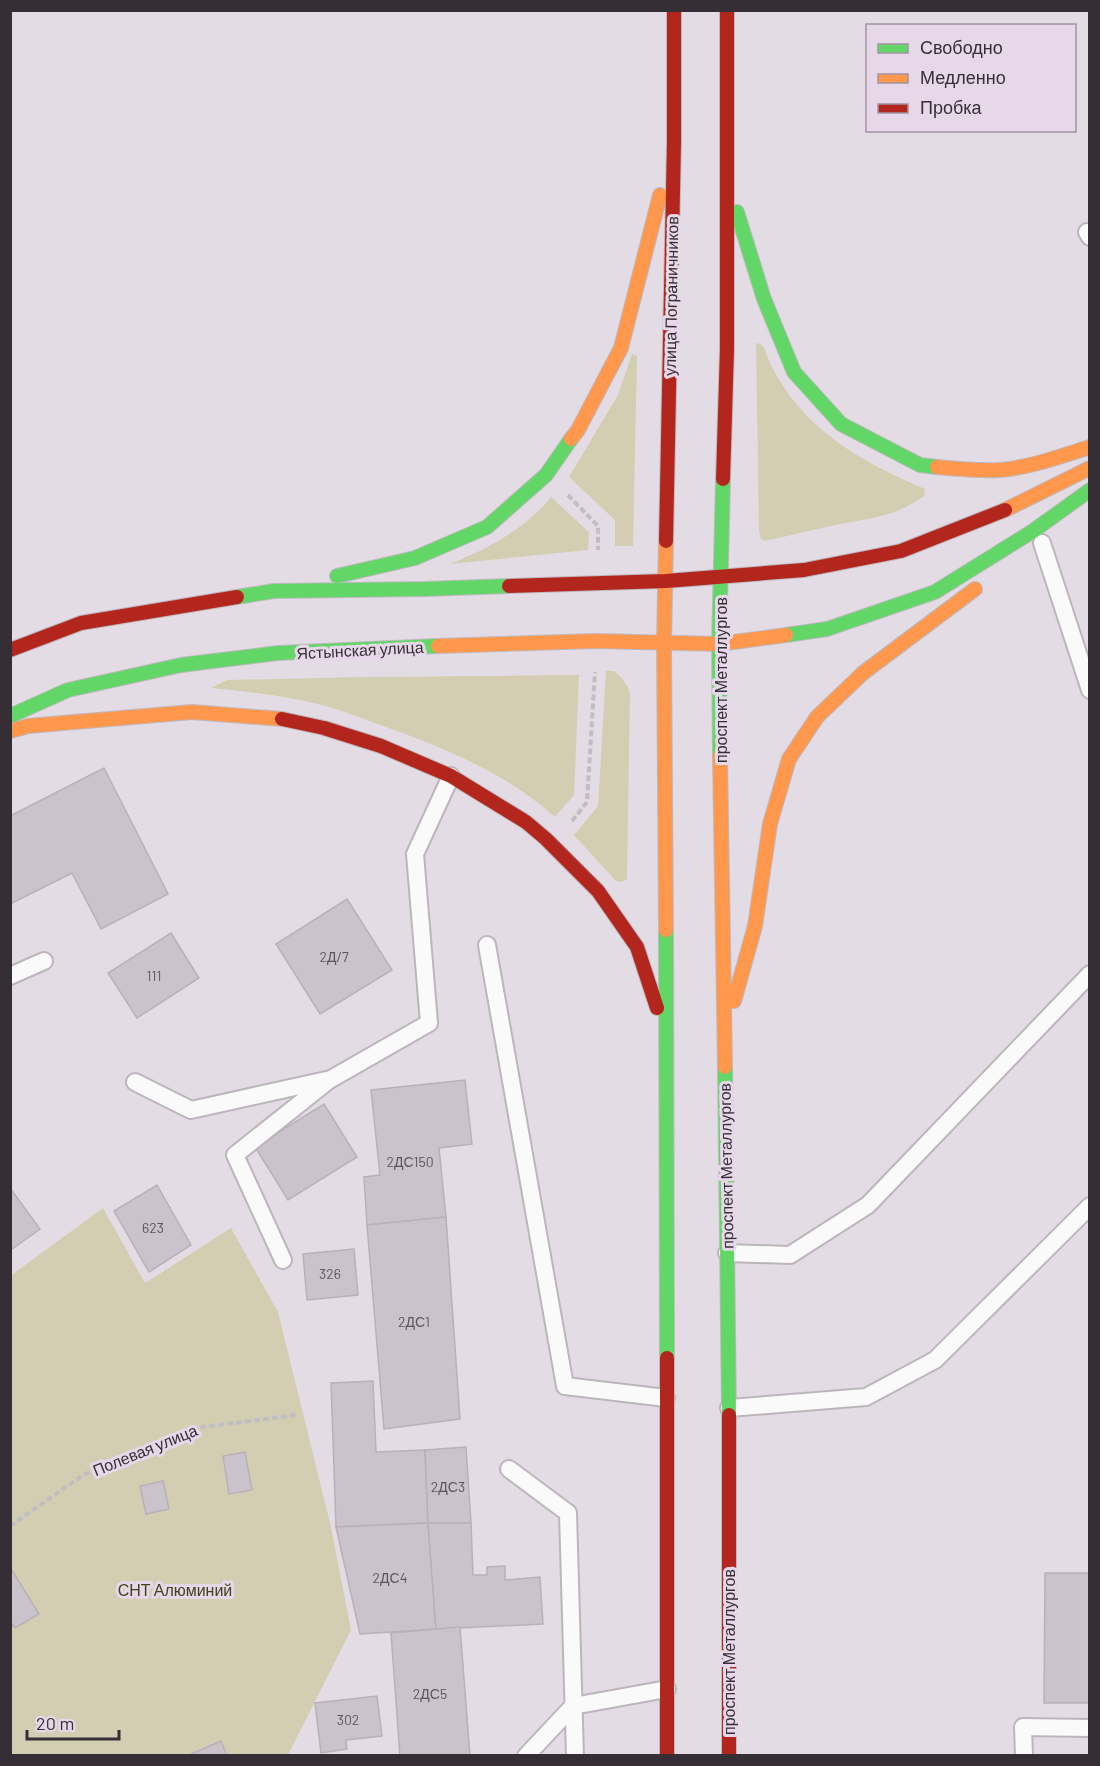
<svg xmlns="http://www.w3.org/2000/svg" width="1100" height="1766" viewBox="0 0 1100 1766" font-family="Barlow,sans-serif">
	<style>
		.green { fill: #d3ceb2 }
		.building { fill: #cac3cb; stroke: #b7b1b8; stroke-width: 1.5 }
		.lines { fill: none; stroke-linecap: round; stroke-linejoin: round }
		.lane-casing { stroke: #bcb6bc; stroke-width: 20 }
		.fast-casing { stroke: #beb9be; stroke-width: 16 }
		.slow-casing { stroke: #beb9be; stroke-width: 16 }
		.jam-casing { stroke: #beb9be; stroke-width: 16 }
		.path { stroke: #c0bec0; stroke-width: 4; stroke-dasharray: 6 3; stroke-linecap: butt }
		.lane { stroke: #fbfafb; stroke-width: 16 }
		.fast { stroke: #63d668; stroke-width: 14 }
		.slow { stroke: #ff974d; stroke-width: 14 }
		.jam { stroke: #b3261e; stroke-width: 14 }
		.labels { text-anchor: middle; stroke-width: 6; stroke-linejoin: round; paint-order: stroke }
		.number-label { font-size: 14px; fill: #5c565c }
		.street-label { font-size: 16px; fill: #352f35; stroke: #e7d8e9 }
		.park-label { font-size: 16px; fill: #42411b; stroke: #e7d8e9 }
	</style>
	<rect width="100%" height="100%" fill="#e4dce5"/>
	<!-- green -->
	<g class="green">
		<path d="M756,343C761,344 761,344 764,348C766,352 767,356 769,361C775,374 784,388 793,400C827,443 876,468 925,489L924,496C893,518 870,518 835,525C812,530 789,536 765,541L761,539L759,532Z"/>
		<polygon points="632,354 637,356 633,546 615,546 615,520 569,477 618,395"/>
		<path d="M551,497L589,532L588,550L450,564C487,549 525,529 551,497Z"/>
		<path d="M606,671H614C622,678 627,683 630,694L627,879L621,882L616,881L574,835L598,806Z"/>
		<path d="M579,675L574,795L555,817C506,772 435,744 372,722C358,717 344,711 329,707C291,696 250,692 211,688L227,680L363,677Z"/>
		<polygon points="103,1208 145,1283 231,1228 278,1312 331,1527 351,1630 288,1755 11,1755 10,1276"/>
	</g>
	<!-- building -->
	<g class="building">
		<polygon points="104,768 168,894 101,929 72,873 10,904 10,816"/>
		<polygon points="347,899 392,970 320,1014 276,944"/>
		<polygon points="171,933 199,978 137,1018 108,973"/>
		<polygon points="465,1080 472,1144 439,1148 446,1217 367,1225 364,1177 380,1175 371,1090"/>
		<polygon points="324,1104 357,1157 288,1200 255,1147"/>
		<polygon points="157,1185 191,1245 149,1272 114,1211"/>
		<polygon points="10,1188 40,1229 12,1249 10,1246"/>
		<polygon points="446,1217 460,1419 384,1429 367,1225"/>
		<polygon points="354,1249 358,1295 307,1300 303,1254"/>
		<polygon points="373,1381 376,1452 425,1450 428,1523 336,1527 331,1383"/>
		<polygon points="466,1447 471,1523 428,1523 425,1450"/>
		<polygon points="245,1452 252,1490 229,1494 223,1456"/>
		<polygon points="163,1481 169,1509 146,1514 140,1486"/>
		<polygon points="428,1523 436,1629 360,1634 336,1527"/>
		<polygon points="428,1523 471,1523 473,1575 487,1575 487,1567 505,1566 505,1580 540,1577 543,1624 436,1629"/>
		<polygon points="10,1567 39,1614 15,1628 10,1621"/>
		<polygon points="1045,1573 1090,1573 1090,1703 1044,1703"/>
		<polygon points="460,1627 470,1756 400,1756 391,1633"/>
		<polygon points="377,1696 382,1736 346,1740 347,1749 321,1753 315,1703"/>
		<polygon points="221,1741 227,1756 187,1756"/>
	</g>
	<g class="lines">
		<defs>
			<g id="lane">
				<polyline points="1087,232 1090,237"/>
				<polyline points="1042,543 1090,690"/>
				<polyline points="487,945 565,1386 666,1398"/>
				<polyline points="10,976 44,961"/>
				<polyline points="135,1082 191,1110 331,1079 429,1023 415,854 451,776"/>
				<polyline points="727,1253 790,1255 868,1205 1090,974"/>
				<polyline points="283,1260 235,1155 328,1081"/>
				<polyline points="729,1408 866,1397 935,1360 1090,1206"/>
				<polyline points="509,1469 568,1513 575,1756"/>
				<polyline points="526,1756 573,1706 667,1689"/>
				<polyline points="1024,1756 1023,1727 1090,1728"/>
			</g>
			<g id="fast">
				<polyline points="737,212 764,299 794,372 841,424 920,465 937,467"/>
				<polyline points="337,576 415,558 487,527 546,475 571,439"/>
				<polyline points="237,597 274,591 425,589 509,586"/>
				<polyline points="786,635 827,629 935,592 1033,531 1090,490"/>
				<polyline points="10,716 68,690 181,665 278,653 438,646"/>
				<polyline points="720,756 719,644 723,479"/>
				<polyline points="666,930 667,1358"/>
				<polyline points="725,1067 729,1415"/>
			</g>
			<g id="slow">
				<polyline points="571,439 578,430 621,348 660,195"/>
				<path d="M937,467C958,469 978,471 999,470C1029,468 1061,456 1090,447"/>
				<polyline points="1005,510 1090,468"/>
				<polyline points="666,541 664,643 666,930"/>
				<polyline points="438,646 596,641 719,644 786,635"/>
				<polyline points="10,731 28,726 192,712 282,719"/>
				<polyline points="720,756 725,1067"/>
				<polyline points="734,1001 755,926 770,824 789,759 817,717 863,673 975,589"/>
			</g>
			<g id="jam">
				<polyline points="723,479 727,349 727,10"/>
				<polyline points="666,541 674,141 674,10"/>
				<polyline points="509,586 666,581 804,570 901,551 1005,510"/>
				<polyline points="10,650 81,623 237,597"/>
				<polyline points="282,719 324,728 381,746 451,776 526,822 546,839 598,891 637,947 657,1008"/>
				<polyline points="667,1358 667,1756"/>
				<polyline points="729,1415 729,1756"/>
			</g>
		</defs>
		<!-- lane casing -->
		<use href="#lane" class="lane-casing"/>
		<!-- fast casing -->
		<use href="#fast" class="fast-casing"/>
		<!-- slow casing -->
		<use href="#slow" class="slow-casing"/>
		<!-- jam casing -->
		<use href="#jam" class="jam-casing"/>
		<!-- path -->
		<g class="path">
			<polyline points="568,495 598,526 598,550"/>
			<polyline points="572,821 587,802 595,672"/>
			<polyline points="10,1526 83,1475 195,1428 296,1415"/>
		</g>
		<!-- lane -->
		<use href="#lane" class="lane"/>
		<!-- fast -->
		<use href="#fast" class="fast"/>
		<!-- slow -->
		<use href="#slow" class="slow"/>
		<!-- jam -->
		<use href="#jam" class="jam"/>
	</g>
	<g class="labels">
		<!-- number labels -->
		<g class="number-label">
			<text x="334" y="962">2Д/7</text>
			<text x="154" y="981">111</text>
			<text x="410" y="1167">2ДС150</text>
			<text x="153" y="1233">623</text>
			<text x="330" y="1279">326</text>
			<text x="414" y="1327">2ДС1</text>
			<text x="448" y="1492">2ДС3</text>
			<text x="390" y="1583">2ДС4</text>
			<text x="430" y="1699">2ДС5</text>
			<text x="348" y="1725">302</text>
		</g>
		<!-- street labels -->
		<g class="street-label">
			<text transform="translate(671 296) rotate(-89)" y="6">улица Пограничников</text>
			<text transform="translate(360 650) rotate(-3)" y="6">Ястынская улица</text>
			<text transform="translate(721 680) rotate(-90)" y="6">проспект Металлургов</text>
			<text transform="translate(726 1166) rotate(-91)" y="6">проспект Металлургов</text>
			<text transform="translate(145 1450) rotate(-22)" y="6">Полевая улица</text>
			<text transform="translate(729 1652) rotate(-90)" y="6">проспект Металлургов</text>
		</g>
		<!-- park labels -->
		<g class="park-label">
			<text x="175" y="1596">СНТ Алюминий</text>
		</g>
	</g>
	<!-- border -->
	<rect width="1100" height="1766" fill="none" stroke="#352f35" stroke-width="24"/>
	<!-- legend -->
	<rect x="866" y="24" width="210" height="108" fill="#e7d8e9" stroke="#a094a1" stroke-width="1.5"/>
	<rect x="878" y="44" width="30" height="9" fill="#63d668" stroke="#a094a1" stroke-width="1.5"/>
	<text x="920" y="54" font-size="18" fill="#352f35">Свободно</text>
	<rect x="878" y="74" width="30" height="9" fill="#ff974d" stroke="#a094a1" stroke-width="1.5"/>
	<text x="920" y="84" font-size="18" fill="#352f35">Медленно</text>
	<rect x="878" y="104" width="30" height="9" fill="#b3261e" stroke="#a094a1" stroke-width="1.5"/>
	<text x="920" y="114" font-size="18" fill="#352f35">Пробка</text>
	<!-- scale -->
	<path d="M27 1730v9h92v-9" fill="none" stroke="#352f35" stroke-width="3"/>
	<text x="36" y="1730" font-size="18" fill="#352f35" stroke="#e7d8e9" stroke-width="4.5" paint-order="stroke">20 m</text>
</svg>
